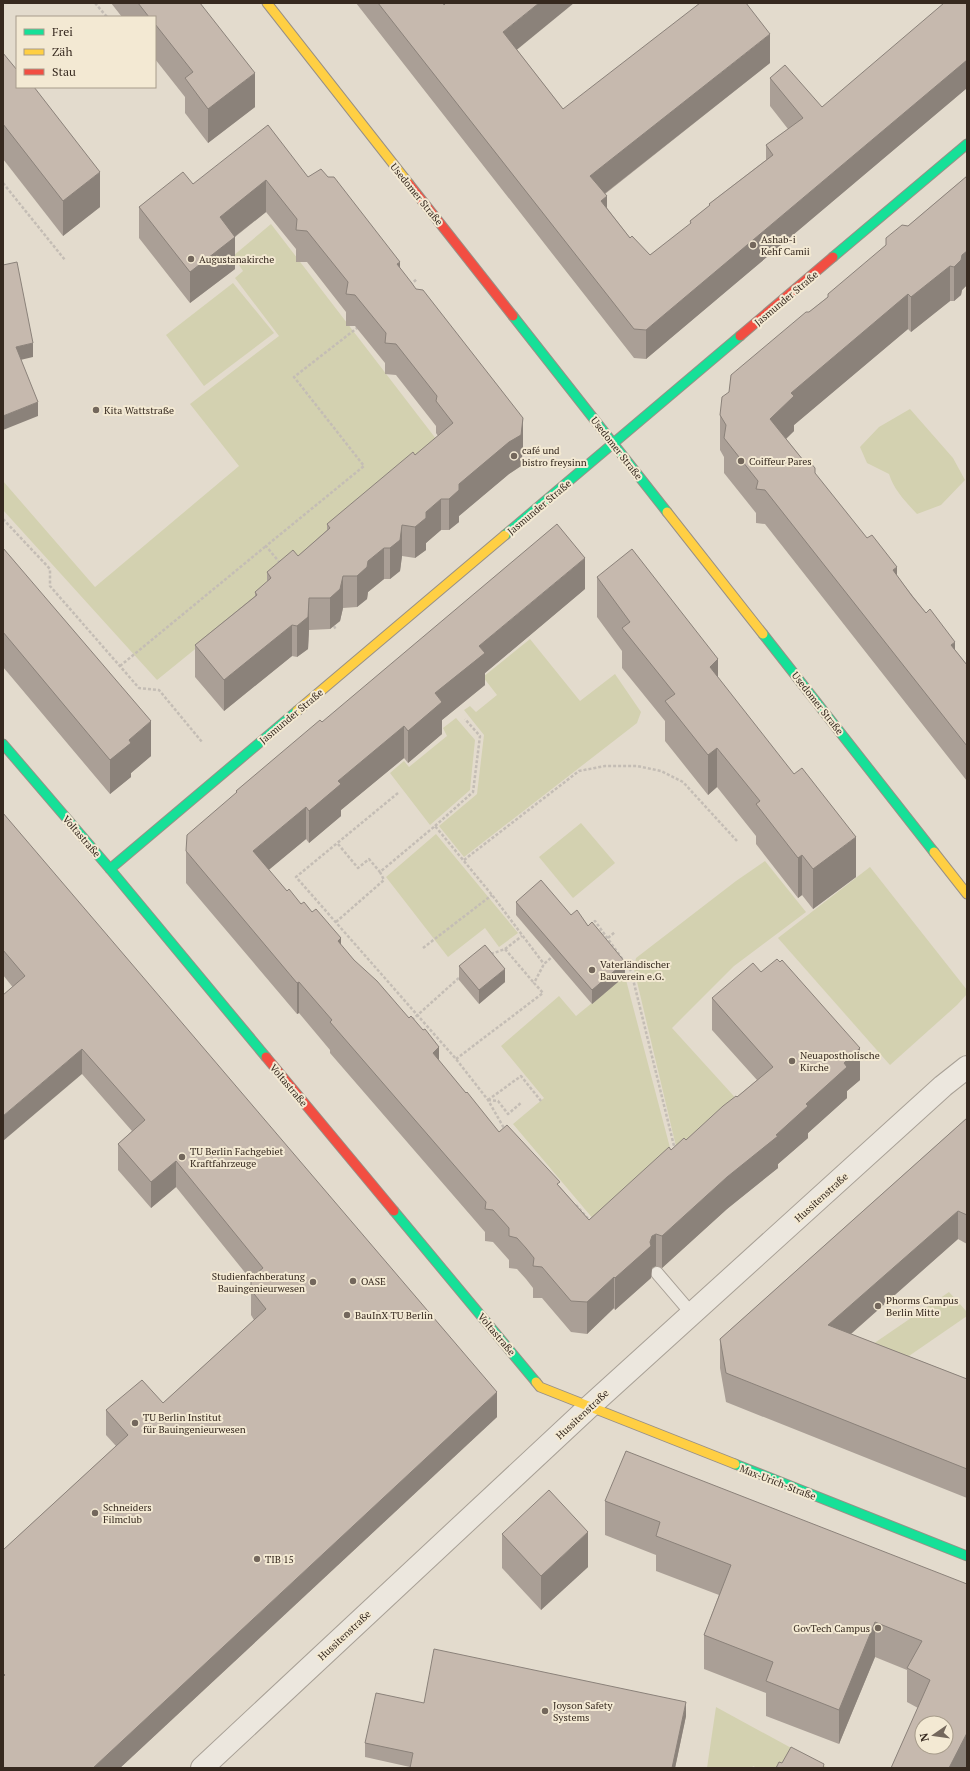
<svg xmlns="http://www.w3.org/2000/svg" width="970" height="1771" viewBox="0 0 970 1771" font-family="'PT Serif',serif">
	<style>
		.green { fill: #d3d1b0 }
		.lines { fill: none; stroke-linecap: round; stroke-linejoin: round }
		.lane-casing { stroke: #a8a096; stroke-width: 14 }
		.street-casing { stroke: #a8a096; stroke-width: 24 }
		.fast-casing { stroke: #989086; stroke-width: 11 }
		.slow-casing { stroke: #989086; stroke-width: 11 }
		.jam-casing { stroke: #989086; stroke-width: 11 }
		.path { stroke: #c4bdb5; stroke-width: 2.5; stroke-dasharray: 3 2; stroke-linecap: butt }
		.lane { stroke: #ece7de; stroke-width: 12 }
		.street { stroke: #ece7de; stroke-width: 22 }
		.fast { stroke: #16e098; stroke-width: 9 }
		.slow { stroke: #ffcf43; stroke-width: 9 }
		.jam { stroke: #f24e42; stroke-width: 9 }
		.wall { fill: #aa9f96 }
		.shaded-wall { fill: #8b827a }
		.building { fill: #c6b9ae; stroke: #8b827a; fill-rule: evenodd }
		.poi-dot { fill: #73675c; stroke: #f3e9d3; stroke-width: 1.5 }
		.labels { text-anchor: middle; stroke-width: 4; stroke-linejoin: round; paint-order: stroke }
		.street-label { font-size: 10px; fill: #36291f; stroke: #f3e9d3 }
		.poi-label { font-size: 10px; fill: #36291f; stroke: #f3e9d3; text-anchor: start }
	</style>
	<rect width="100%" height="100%" fill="#e3dbcd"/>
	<!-- green -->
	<g class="green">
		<polygon points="271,224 443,448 157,680 3,510 3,481 95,587 239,466 190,404 279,336 235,278 243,271 233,256"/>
		<polygon points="233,283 274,333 204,386 166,335"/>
		<path d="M910,409L953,458L965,480L941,505L917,514C905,501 894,490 889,474L867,463L860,447L879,427Z"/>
		<polygon points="530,639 580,701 615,674 641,712 637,723 464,857 439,826 477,794 484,735 464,710 470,706 476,712 497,695 483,677"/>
		<polygon points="456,718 475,740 470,790 430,825 390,773 404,761 409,767 447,736 443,728"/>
		<polygon points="581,823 615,863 573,898 539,857"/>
		<polygon points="436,834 518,933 499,947 485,928 448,957 386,877"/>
		<polygon points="765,861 806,912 734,966 672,1028 741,1104 679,1159 634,969 636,958 736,881"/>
		<polygon points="870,867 967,990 967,994 957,1005 890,1065 778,938"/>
		<polygon points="625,976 674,1163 600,1227 513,1124 544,1098 501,1046 559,996 576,1016"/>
		<polygon points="949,1292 967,1312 967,1316 906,1358 873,1344"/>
		<polygon points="716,1707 828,1768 757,1768 753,1766 752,1768 707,1768"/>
	</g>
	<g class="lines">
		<defs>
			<polyline id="lane" points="657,1273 692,1314"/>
			<polyline id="street" points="202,1768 589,1407 943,1086 967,1067"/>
			<g id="fast">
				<polyline points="833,257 967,144"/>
				<polyline points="513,316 667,512"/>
				<polyline points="505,535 740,336"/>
				<polyline points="763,634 934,852"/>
				<polyline points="3,744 110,869 266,1057"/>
				<polyline points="110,869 297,711"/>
				<polyline points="394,1211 536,1382"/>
				<polyline points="735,1464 967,1556"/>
			</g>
			<g id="slow">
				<polyline points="267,3 409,184"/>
				<polyline points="667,512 763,634"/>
				<polyline points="297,711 505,535"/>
				<polyline points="934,852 967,894"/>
				<polyline points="536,1382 540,1387 735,1464"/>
			</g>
			<g id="jam">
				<polyline points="409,184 513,316"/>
				<polyline points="740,336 833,257"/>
				<polyline points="266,1057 394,1211"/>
			</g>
		</defs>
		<!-- lane casing -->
		<use href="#lane" class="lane-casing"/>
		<!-- street casing -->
		<use href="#street" class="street-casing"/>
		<!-- fast casing -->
		<use href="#fast" class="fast-casing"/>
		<!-- slow casing -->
		<use href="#slow" class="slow-casing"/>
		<!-- jam casing -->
		<use href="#jam" class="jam-casing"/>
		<!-- path -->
		<g class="path">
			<polyline points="95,3 107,17"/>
			<polyline points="3,183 65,260"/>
			<polyline points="410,285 417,279"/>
			<polyline points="3,519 50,569 50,586 139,688 159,690 202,742"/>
			<polyline points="280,563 266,546 364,466 294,377 357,328"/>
			<polyline points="334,626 336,630"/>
			<polyline points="120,666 266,546"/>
			<polyline points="398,793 296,877 456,1059 488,1100 505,1130"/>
			<polyline points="435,826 473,792 480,736 465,719"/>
			<polyline points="338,844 358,868 369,859 380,872"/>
			<polyline points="464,860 579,771 605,766 637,766 661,771 683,782 737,841"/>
			<polyline points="336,922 384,880 380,872 435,826 492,895 544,964"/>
			<polyline points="590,925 595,921 631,971 675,1150"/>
			<polyline points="608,938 615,932"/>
			<polyline points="423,948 492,895"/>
			<polyline points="505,949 522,936"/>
			<polyline points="491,954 505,949 534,983"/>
			<polyline points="412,1020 461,976"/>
			<polyline points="456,1059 543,993 534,983 544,964 553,956"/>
			<polyline points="488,1100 521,1076 541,1101"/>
			<polyline points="488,1100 498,1101 508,1114 522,1102"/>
			<polyline points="576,1205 591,1222"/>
		</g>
		<!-- lane -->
		<use href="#lane" class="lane"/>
		<!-- street -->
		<use href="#street" class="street"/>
		<!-- fast -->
		<use href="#fast" class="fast"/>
		<!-- slow -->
		<use href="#slow" class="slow"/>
		<!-- jam -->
		<use href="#jam" class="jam"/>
	</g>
	<!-- wall -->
	<g class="wall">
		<polygon points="111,3 200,3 255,107 208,143 185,113 185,97 155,59 155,17 122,17"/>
		<polygon points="356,3 443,3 444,5 517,50 563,109 770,63 605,194 607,208 630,238 650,255 690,225 690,221 709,206 709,204 766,160 766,145 788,129 770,106 770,78 822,107 967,3 967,88 646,359 634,358"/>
		<polygon points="3,53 100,207 63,236 3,159"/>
		<polygon points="967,176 967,285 962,290 961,295 954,301 950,301 911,332 908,329 794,425 794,431 786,439 815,474 897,576 967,665 967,781 765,524 756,523 756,513 724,473 724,457 720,450 720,415 729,392 809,312 828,297 908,226"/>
		<polygon points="308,177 400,269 523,449 521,466 509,474 459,516 459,522 449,530 441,530 426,543 426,550 415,558 402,556 400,571 390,579 384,579 368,592 367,599 357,607 343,608 340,621 330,629 309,630 308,649 297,657 292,656 224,711 195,677 195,645 255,596 255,592 267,582 267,572 298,556 327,530 327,524 415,455 438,436 436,433 436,426 396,375 385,374 385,363 355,326 346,326 346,312 307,262 296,262 296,249 266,212 235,237 235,269 190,303 139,238 139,207 193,184"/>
		<polygon points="3,548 151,756 131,773 131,777 110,794 3,667"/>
		<polygon points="597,577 718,678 856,877 813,909 802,895 798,898 756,844 756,836 717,787 708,795 665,741 665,721 622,668 622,651 597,617"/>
		<polygon points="585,589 485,673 485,685 442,720 442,734 408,763 404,758 341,810 341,816 309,843 306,839 268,870 287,891 301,904 312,912 439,1061 466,1093 499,1132 560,1187 589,1220 671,1150 686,1140 757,1080 712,1030 712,998 860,1080 847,1091 847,1098 808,1133 808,1138 778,1164 778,1168 727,1209 662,1268 656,1266 652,1268 651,1278 615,1310 614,1308 587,1334 571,1332 542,1298 533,1298 533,1288 526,1279 517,1269 509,1268 509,1260 493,1242 485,1241 485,1232 330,1053 330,1050 299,1013 297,1014 186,883 186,851 236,794 236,791 322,722"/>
		<polygon points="3,813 497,1417 120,1768 3,1768 3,1550 116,1446 106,1435 106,1410 163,1403 254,1320 251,1315 251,1280 176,1187 151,1208 118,1170 118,1144 132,1131 82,1074 3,975"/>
		<polygon points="516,902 571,915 588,926 625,976 592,1004 516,915"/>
		<polygon points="459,966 505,982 479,1004 459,980"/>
		<polygon points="967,1118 967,1244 958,1239 851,1334 967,1379 967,1498 726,1402 720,1368 720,1339"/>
		<polygon points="605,1501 967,1584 967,1767 966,1768 891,1768 918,1708 907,1702 907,1670 875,1657 839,1744 766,1716 766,1693 704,1669 704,1635 719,1595 656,1571 656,1555 605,1535"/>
		<polygon points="502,1534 588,1567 541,1610 502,1568"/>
		<polygon points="424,1703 686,1716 675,1768 410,1768 410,1767 365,1757 365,1743"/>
	</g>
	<!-- shaded-wall -->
	<g class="shaded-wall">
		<polygon points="539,3 574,3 503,61 503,32"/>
		<polygon points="770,34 770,63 590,205 590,176"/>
		<polygon points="967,60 967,88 646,359 646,330"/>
		<polygon points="255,73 255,107 208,143 208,109"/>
		<polygon points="100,172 100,207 63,236 63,201"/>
		<polygon points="266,180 266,212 220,248 220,217"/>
		<polygon points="607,196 607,225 601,201"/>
		<polygon points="235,237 235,269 190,303 190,272"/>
		<polygon points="967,251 967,285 962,290 961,295 954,301 954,267 962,255"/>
		<polygon points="400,262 400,293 397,264"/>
		<polygon points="950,266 950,301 911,332 911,297"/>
		<polygon points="908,294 908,329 794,425 794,431 770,454 770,419 791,393"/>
		<polygon points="33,343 33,357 16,361 16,347"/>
		<polygon points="38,402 38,416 3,430 3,416"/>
		<polygon points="523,418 523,449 521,466 509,474 459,516 459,522 449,530 449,499 459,484"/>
		<polygon points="441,499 441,530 426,543 426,550 415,558 415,527 426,512"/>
		<polygon points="402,525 402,556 400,571 390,579 390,548"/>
		<polygon points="384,548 384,579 368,592 367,599 357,607 357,576 368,561"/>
		<polygon points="585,558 585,589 485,673 485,685 442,720 442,734 408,763 408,731 435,693 479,646"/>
		<polygon points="897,567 897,602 893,570"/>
		<polygon points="343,576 343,608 340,621 330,629 330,598"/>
		<polygon points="309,598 309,630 308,649 297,657 297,626"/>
		<polygon points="292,625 292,656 224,711 224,680"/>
		<polygon points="955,642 955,676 951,645"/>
		<polygon points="718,659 718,699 710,667"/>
		<polygon points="151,721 151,756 131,773 131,777 110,794 110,760 129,740"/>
		<polygon points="404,726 404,758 341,810 341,816 309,843 309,811 338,781"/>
		<polygon points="717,748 717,787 708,795 708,755"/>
		<polygon points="306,807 306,839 253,883 253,851"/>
		<polygon points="856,837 856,877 813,909 813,869"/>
		<polygon points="802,855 802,895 798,898 798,858"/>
		<polygon points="341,938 341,970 338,941"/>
		<polygon points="625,962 625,976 592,1004 592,990"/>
		<polygon points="505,969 505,982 479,1004 479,990"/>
		<polygon points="299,982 299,1013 297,1014 297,983"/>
		<polygon points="439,1047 439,1079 433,1053"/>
		<polygon points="860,1048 860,1080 847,1091 847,1098 808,1133 808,1138 778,1164 778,1168 727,1209 662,1268 662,1236 727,1177 776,1135 844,1063"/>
		<polygon points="82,1049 82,1074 3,1141 3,1116"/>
		<polygon points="176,1161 176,1187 151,1208 151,1182"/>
		<polygon points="958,1211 958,1239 828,1354 828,1325"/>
		<polygon points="656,1234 656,1266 652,1268 651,1278 615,1310 615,1278 650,1242 652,1236"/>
		<polygon points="614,1277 614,1308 587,1334 587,1302"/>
		<polygon points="497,1392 497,1417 120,1768 93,1768"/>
		<polygon points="588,1532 588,1567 541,1610 541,1576"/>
		<polygon points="875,1622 875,1657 839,1744 839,1710"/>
		<polygon points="686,1702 686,1716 675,1768 672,1768"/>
		<polygon points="967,1733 967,1767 966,1768 949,1768"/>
	</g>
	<!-- building -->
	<g class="building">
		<polygon points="138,3 200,3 255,73 208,109 185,78 193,72 155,24 155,17 149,17"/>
		<polygon points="378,3 443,3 444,5 446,3 539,3 503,32 563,109 700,3 746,3 770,34 590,176 607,196 601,201 630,238 632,236 650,255 691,223 690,221 710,205 709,204 773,155 766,145 803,118 770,78 785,65 822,107 944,3 967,3 967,60 646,330 634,329"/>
		<polygon points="3,53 17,70 17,87 34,87 100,172 63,201 3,124"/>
		<polygon points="268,125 308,177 321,169 328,177 334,177 400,262 397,264 411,282 416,289 423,290 523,418 521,435 509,442 459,484 459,490 449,499 441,499 426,512 426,518 415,527 402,525 400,540 390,548 384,548 368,561 367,567 357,576 343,576 340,589 330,598 309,598 308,617 297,626 292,625 224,680 195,645 257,595 255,592 271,578 267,572 293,550 298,556 330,528 327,524 413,452 415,455 453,423 436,401 437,396 396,344 385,343 386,333 355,295 346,294 348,282 307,231 296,230 297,219 266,180 220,217 235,237 190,272 139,207 183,172 193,184"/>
		<polygon points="967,176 967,251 962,255 961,260 954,267 950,266 911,297 908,294 791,393 794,396 770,419 803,460 809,461 815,468 815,473 867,538 872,535 897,567 893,570 912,596 926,613 930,609 955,642 951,645 967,665 967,746 765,490 756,489 758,481 724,438 726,425 720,415 722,397 729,392 731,375 806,312 809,312 828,297 828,294 886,245 886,238 902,225 908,226"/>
		<polygon points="17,262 33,343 16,347 38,402 3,416 3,265"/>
		<polygon points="557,524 585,558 479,646 485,653 435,693 442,702 408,731 404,726 338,781 341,784 309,811 306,807 253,851 287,891 289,889 301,904 304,902 312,912 316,909 341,938 338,941 354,960 377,981 409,1018 411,1016 423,1030 425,1029 439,1047 433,1053 466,1093 467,1092 499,1132 507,1125 560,1182 557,1184 589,1220 669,1147 671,1150 684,1138 686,1140 723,1106 736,1096 737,1097 773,1067 712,998 753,963 761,972 777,959 780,962 782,960 860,1048 844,1063 847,1067 806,1104 808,1106 776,1135 778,1136 727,1177 662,1236 656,1234 652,1236 650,1242 651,1246 615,1278 614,1277 587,1302 571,1301 542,1267 533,1266 534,1258 526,1248 517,1238 509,1236 509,1228 493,1210 485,1209 486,1202 330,1022 332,1020 299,982 297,983 186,851 187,835 237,792 236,791 320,720 322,722"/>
		<polygon points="3,548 151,721 129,740 131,743 110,760 3,632"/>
		<polygon points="632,549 718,659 710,667 794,774 802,768 856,837 813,869 802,855 798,858 756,804 760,801 717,748 708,755 665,701 675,694 622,628 630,622 597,577"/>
		<polygon points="3,813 497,1392 93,1768 3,1768 3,1677 5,1675 3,1673 3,1550 128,1435 106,1410 142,1380 163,1403 266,1309 251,1290 251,1278 263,1268 176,1161 151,1182 118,1144 145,1120 82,1049 3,1116 3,995 25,976 3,950"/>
		<polygon points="541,880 571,915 577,910 588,926 592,922 625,962 592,990 516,902"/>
		<polygon points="485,945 505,969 479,990 459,966"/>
		<polygon points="967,1118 967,1215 958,1211 828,1325 967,1379 967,1469 726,1373 720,1339"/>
		<path d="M626,1451L967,1584V1733L949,1768H891L930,1680L907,1668L922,1641L875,1622L839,1710L766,1681L773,1662L704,1635L731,1565L656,1536L660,1522L605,1501ZM922,1723H946V1747H922Z"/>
		<polygon points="549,1490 588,1532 541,1576 502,1534"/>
		<polygon points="434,1649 686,1702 672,1768 410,1768 413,1753 365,1743 376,1693 424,1703"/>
		<polygon points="791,1747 824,1764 823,1768 776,1768 779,1762 782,1763"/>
	</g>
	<!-- markers -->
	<g class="poi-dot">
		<circle cx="753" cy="245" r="4"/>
		<circle cx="191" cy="259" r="4"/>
		<circle cx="96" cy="410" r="4"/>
		<circle cx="514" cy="456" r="4"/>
		<circle cx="741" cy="461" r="4"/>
		<circle cx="592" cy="970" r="4"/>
		<circle cx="792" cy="1061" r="4"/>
		<circle cx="182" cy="1157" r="4"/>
		<circle cx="353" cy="1281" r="4"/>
		<circle cx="313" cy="1282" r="4"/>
		<circle cx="878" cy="1306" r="4"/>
		<circle cx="347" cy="1315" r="4"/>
		<circle cx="135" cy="1423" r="4"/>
		<circle cx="95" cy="1513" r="4"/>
		<circle cx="257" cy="1559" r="4"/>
		<circle cx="878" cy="1628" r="4"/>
		<circle cx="545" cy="1711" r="4"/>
	</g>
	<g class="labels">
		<!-- street labels -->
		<g class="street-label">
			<text transform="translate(417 194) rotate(51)" y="4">Usedomer Straße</text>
			<text transform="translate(786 298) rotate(-40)" y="4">Jasmunder Straße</text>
			<text transform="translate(617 448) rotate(52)" y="4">Usedomer Straße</text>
			<text transform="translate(539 507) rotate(-40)" y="4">Jasmunder Straße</text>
			<text transform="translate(818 703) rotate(52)" y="4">Usedomer Straße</text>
			<text transform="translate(291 716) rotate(-40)" y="4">Jasmunder Straße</text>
			<text transform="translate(82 836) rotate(49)" y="4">Voltastraße</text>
			<text transform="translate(289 1085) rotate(50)" y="4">Voltastraße</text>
			<text transform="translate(821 1197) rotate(-42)" y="4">Hussitenstraße</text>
			<text transform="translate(497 1334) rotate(50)" y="4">Voltastraße</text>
			<text transform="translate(582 1414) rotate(-43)" y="4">Hussitenstraße</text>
			<text transform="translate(778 1482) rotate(21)" y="4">Max-Urich-Straße</text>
			<text transform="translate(344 1635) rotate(-43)" y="4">Hussitenstraße</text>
		</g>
		<!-- poi labels -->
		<g class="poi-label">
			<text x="761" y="243">Ashab-i<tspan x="761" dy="12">Kehf Camii</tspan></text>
			<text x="199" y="263">Augustanakirche</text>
			<text x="104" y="414">Kita Wattstraße</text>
			<text x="522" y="454">café und<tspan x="522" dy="12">bistro freysinn</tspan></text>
			<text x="749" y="465">Coiffeur Pares</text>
			<text x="600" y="968">Vaterländischer<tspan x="600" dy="12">Bauverein e.G.</tspan></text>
			<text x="800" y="1059">Neuapostholische<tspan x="800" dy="12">Kirche</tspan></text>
			<text x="190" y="1155">TU Berlin Fachgebiet<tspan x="190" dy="12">Kraftfahrzeuge</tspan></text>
			<text x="305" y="1280" text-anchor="end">Studienfachberatung<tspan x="305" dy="12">Bauingenieurwesen</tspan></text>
			<text x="361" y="1285">OASE</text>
			<text x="886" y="1304">Phorms Campus<tspan x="886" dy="12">Berlin Mitte</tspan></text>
			<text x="355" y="1319">BauInX TU Berlin</text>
			<text x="143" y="1421">TU Berlin Institut<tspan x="143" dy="12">für Bauingenieurwesen</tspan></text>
			<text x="103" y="1511">Schneiders<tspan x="103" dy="12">Filmclub</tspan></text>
			<text x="265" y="1563">TIB 15</text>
			<text x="870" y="1632" text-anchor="end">GovTech Campus</text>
			<text x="553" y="1709">Joyson Safety<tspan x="553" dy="12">Systems</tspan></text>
		</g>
	</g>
	<!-- border -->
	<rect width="970" height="1771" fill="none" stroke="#36291f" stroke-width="8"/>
	<!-- legend -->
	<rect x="16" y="16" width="140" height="72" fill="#f3e9d3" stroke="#a79c8b"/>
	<rect x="24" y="29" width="20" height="6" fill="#16e098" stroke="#a79c8b"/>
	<text x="52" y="36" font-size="12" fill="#36291f">Frei</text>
	<rect x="24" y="49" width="20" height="6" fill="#ffcf43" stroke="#a79c8b"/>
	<text x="52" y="56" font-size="12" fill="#36291f">Zäh</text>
	<rect x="24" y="69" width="20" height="6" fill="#f24e42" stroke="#a79c8b"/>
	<text x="52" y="76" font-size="12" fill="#36291f">Stau</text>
	<!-- north arrow -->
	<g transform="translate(934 1735) rotate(257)"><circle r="19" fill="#f3e9d3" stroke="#a79c8b"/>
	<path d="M0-3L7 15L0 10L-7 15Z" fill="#73675c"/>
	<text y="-6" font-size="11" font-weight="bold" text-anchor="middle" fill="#36291f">N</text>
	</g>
</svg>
